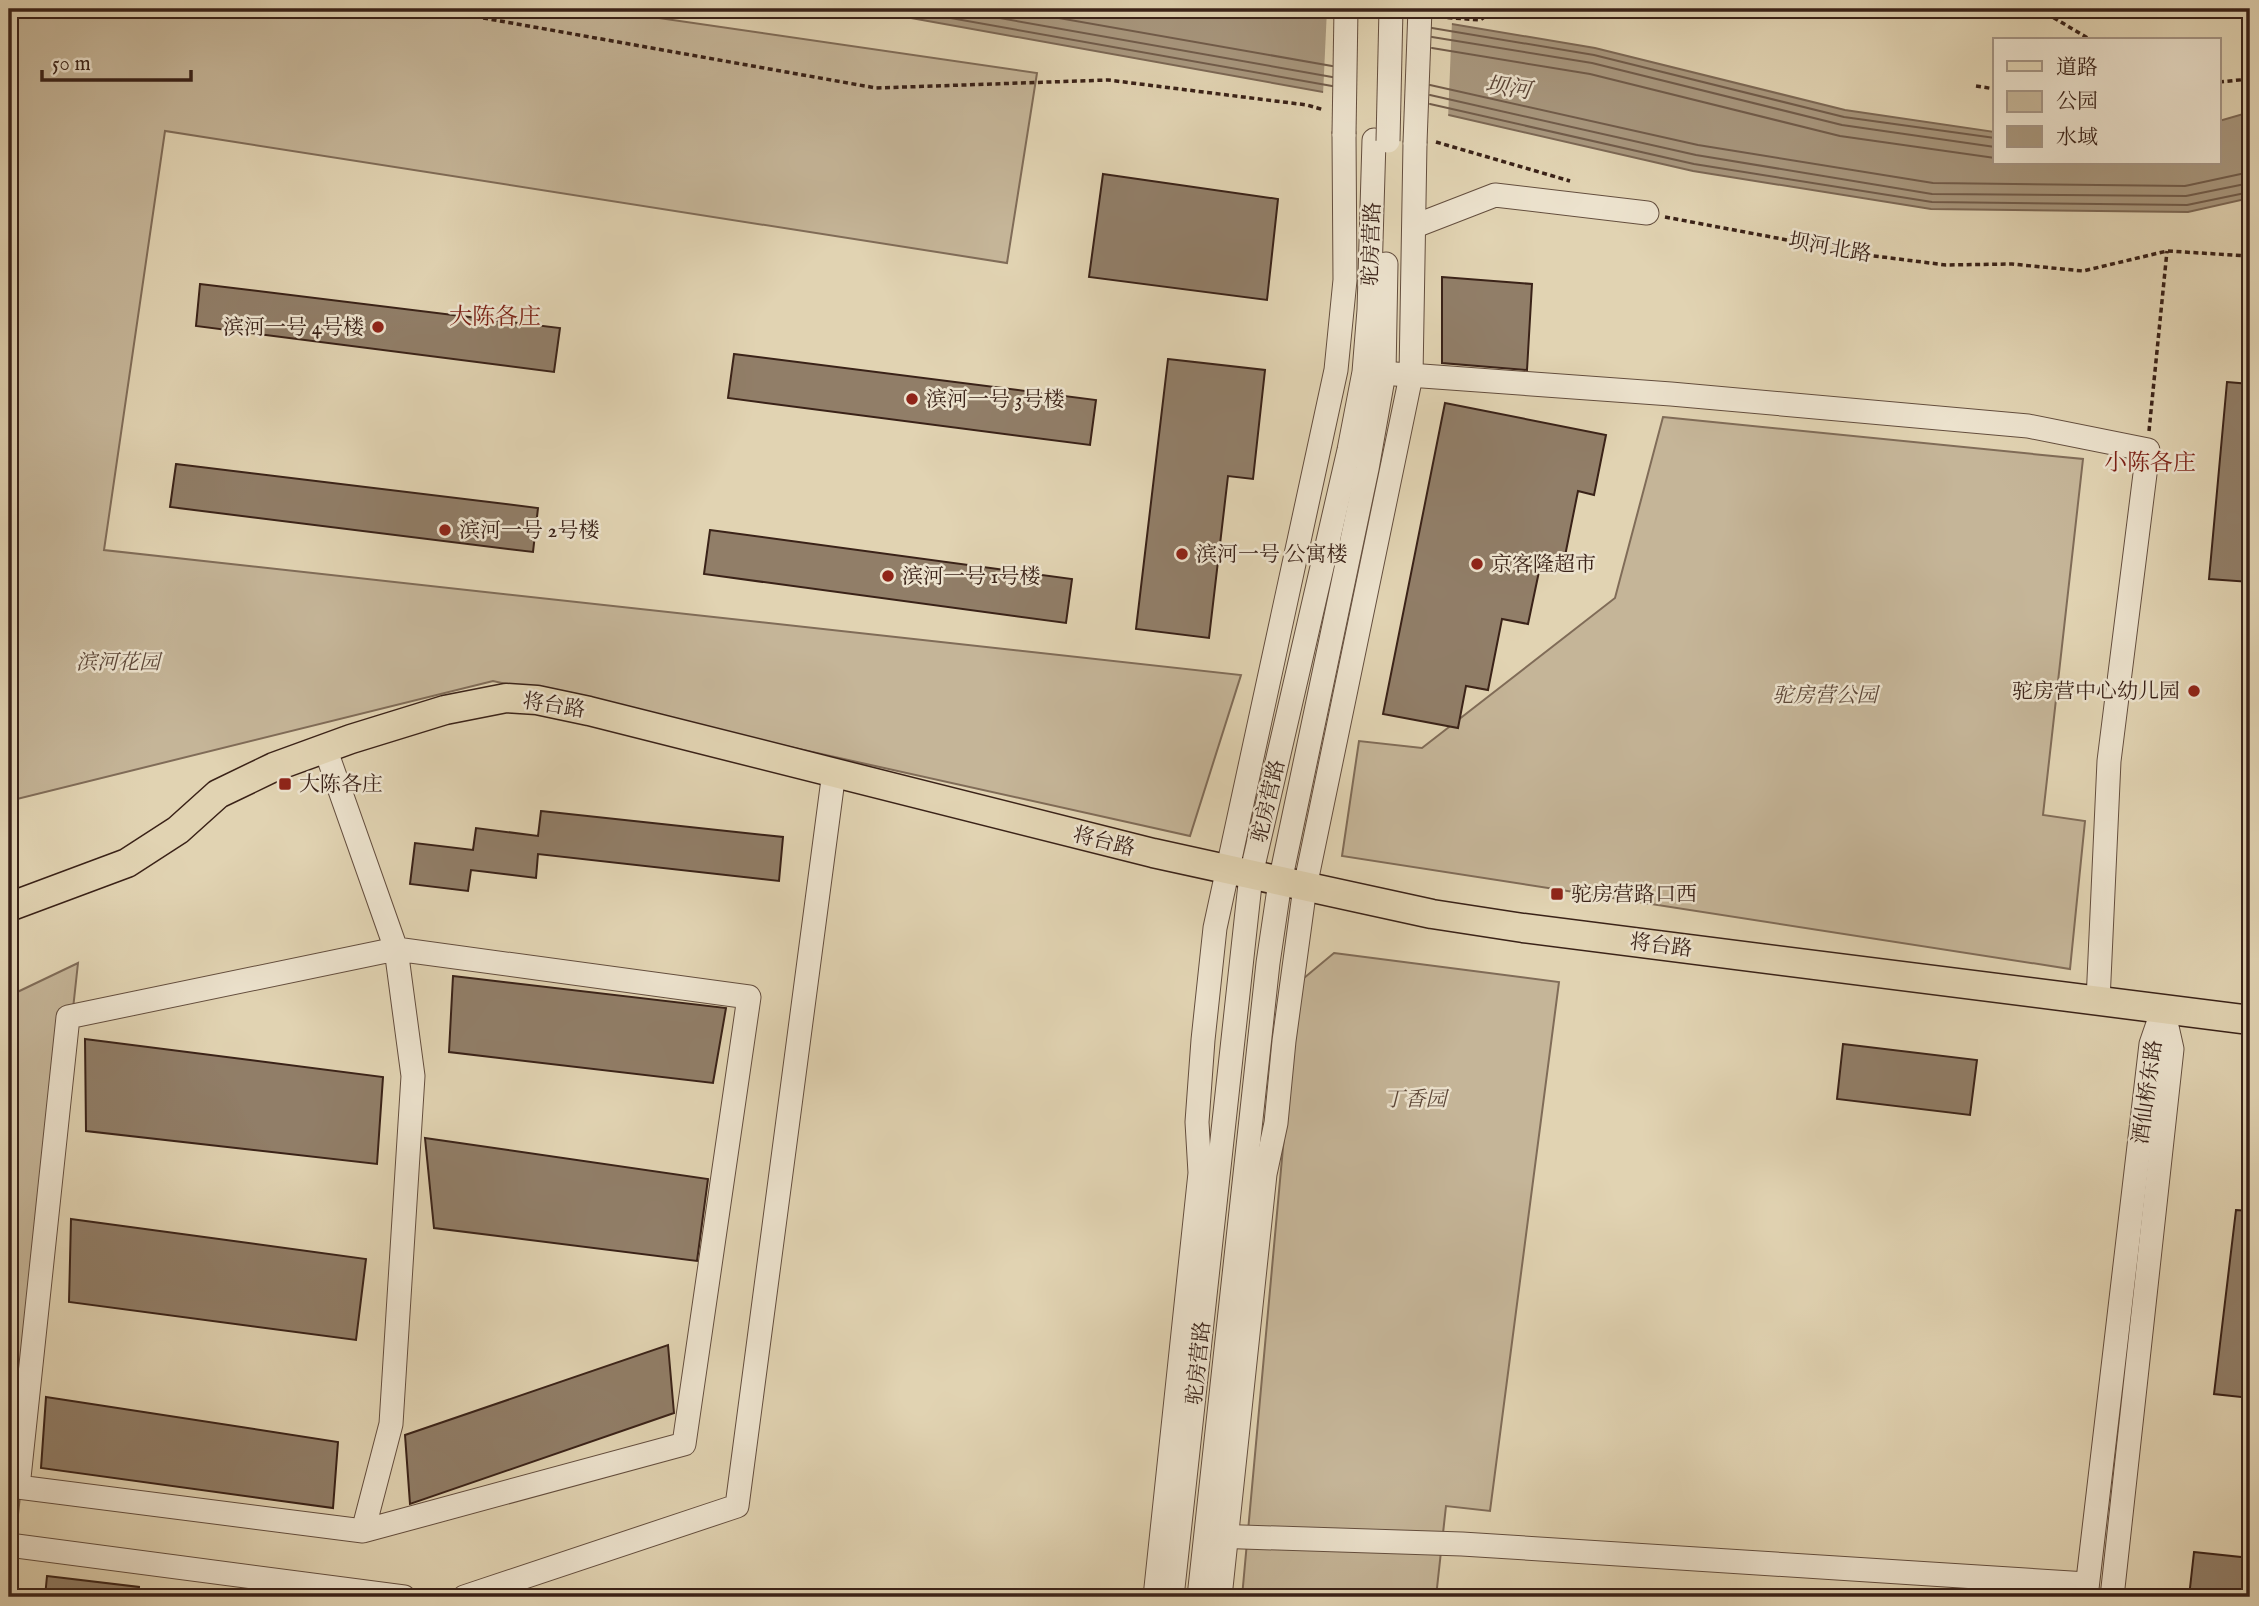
<svg xmlns="http://www.w3.org/2000/svg" width="2259" height="1606" viewBox="0 0 2259 1606" font-family="'IM FELL English','Noto Serif SC',serif">
	<style>
		.green { fill: #c5b598; stroke: #806c58; stroke-width: 2 }
		.water { fill: #a8977e; stroke: #7c6855; stroke-width: 2 }
		.pier { fill: #e1d3b2 }
		.lines { fill: none; stroke-linecap: round; stroke-linejoin: round }
		.shore { stroke: #715c4b; stroke-width: 2 }
		.building { fill: #917e68; stroke: #3a2218; stroke-width: 2 }
		.minor-casing { stroke: #644e3e; stroke-width: 25 }
		.major-casing { stroke: #3a2218; stroke-width: 31 }
		.path { stroke: #3a2218; stroke-width: 3.5; stroke-dasharray: 5 3.5; stroke-linecap: butt }
		.minor { stroke: #ece2cd; stroke-width: 23 }
		.major { stroke: #e1d3b2; stroke-width: 28 }
		.minor-bridge-casing { stroke: #644e3e; stroke-width: 25; stroke-linecap: butt }
		.minor-bridge { stroke: #ece2cd; stroke-width: 23 }
		.poi-dot { fill: #8f2418; stroke: #ece2cd; stroke-width: 2.5 }
		.labels { text-anchor: middle; stroke-width: 5; stroke-linejoin: round; paint-order: stroke }
		.street-label { font-size: 21px; fill: #3a2218; stroke: #ece2cd }
		.poi-label { font-size: 21px; fill: #3a2218; stroke: #ece2cd; text-anchor: start }
		.park-label { font-size: 21px; font-style: italic; fill: #5d4738; stroke: #ece2cd }
		.water-label { font-size: 23px; font-style: italic; fill: #5b4537; stroke: #ece2cd }
		.neighbourhood-label { font-size: 23px; fill: #7a1f14; stroke: #ece2cd }
	</style>
	<rect width="100%" height="100%" fill="#e1d3b2"/>
	<filter id="stains"><feTurbulence type="fractalNoise" baseFrequency=".00286" numOctaves="4"/><feColorMatrix values="0 0 0 0 .2 0 0 0 0 .09 0 0 0 0 .02 0 0 0 .5 -.17"/></filter>
	<radialGradient id="worn" r=".72"><stop offset=".6" stop-color="#630" stop-opacity="0"/><stop offset="1" stop-color="#630" stop-opacity=".3"/></radialGradient>
	<!-- green -->
	<g class="green">
		<polygon points="9,9 597,9 1037,73 1007,263 165,131 104,550 1241,675 1190,836 493,681 9,801"/>
		<polygon points="1663,417 2083,459 2043,815 2085,821 2070,969 1342,856 1359,741 1422,748 1615,598"/>
		<polygon points="1334,953 1559,982 1490,1511 1446,1506 1436,1597 1242,1597 1298,983"/>
		<polygon points="78,963 9,1597 9,996"/>
	</g>
	<!-- water -->
	<polygon class="water" points="861,9 1363,9 1595,48 1845,110 1995,132 1995,163 2219,163 2219,121 2250,112 2250,198 2188,212 1931,209 1693,171 1440,113"/>
	<!-- pier -->
	<polygon class="pier" points="1327,9 1383,9 1452,21 1448,119 1323,95"/>
	<g class="lines">
		<!-- shore -->
		<g class="shore">
			<polyline points="900,9 1332,86"/>
			<polyline points="949,9 1332,77"/>
			<polyline points="1007,9 1332,66"/>
			<polyline points="1432,28 1594,55 1844,117 1995,138"/>
			<polyline points="1432,37 1592,63 1842,125 1995,147"/>
			<polyline points="1432,48 1590,74 1840,136 1995,158"/>
			<polyline points="1430,85 1698,145 1933,183 2185,186 2250,172"/>
			<polyline points="1430,95 1696,155 1932,194 2186,196 2250,183"/>
			<polyline points="1430,104 1694,164 1932,202 2187,205 2250,192"/>
		</g>
	</g>
	<!-- building -->
	<g class="building">
		<polygon points="1103,174 1278,199 1267,300 1089,277"/>
		<polygon points="1442,277 1532,284 1527,370 1442,363"/>
		<polygon points="200,284 560,328 554,372 196,326"/>
		<polygon points="734,354 1096,400 1090,445 728,398"/>
		<polygon points="1168,359 1265,370 1253,479 1228,476 1209,638 1136,629"/>
		<polygon points="2227,382 2250,384 2250,582 2209,579"/>
		<polygon points="1445,403 1606,435 1594,495 1578,491 1563,566 1541,562 1528,624 1502,619 1488,690 1466,686 1458,728 1383,714"/>
		<polygon points="176,464 538,508 533,552 170,507"/>
		<polygon points="710,530 1072,579 1066,623 704,574"/>
		<polygon points="541,811 783,837 779,881 538,854 536,878 471,870 468,891 410,884 415,843 473,850 476,828 538,836"/>
		<polygon points="453,976 726,1008 713,1083 449,1052"/>
		<polygon points="85,1039 383,1077 377,1164 86,1131"/>
		<polygon points="1843,1044 1977,1060 1970,1115 1837,1099"/>
		<polygon points="425,1138 708,1179 697,1261 434,1228"/>
		<polygon points="2236,1210 2250,1211 2250,1398 2214,1394"/>
		<polygon points="71,1219 366,1259 356,1340 69,1302"/>
		<polygon points="668,1345 674,1413 410,1504 405,1435"/>
		<polygon points="46,1397 338,1442 333,1508 41,1468"/>
		<polygon points="2194,1552 2250,1558 2250,1597 2189,1597"/>
		<polygon points="47,1576 139,1587 138,1597 45,1597"/>
	</g>
	<g class="lines">
		<defs>
			<g id="minor">
				<polyline points="1415,226 1495,195 1647,213"/>
				<polyline points="1395,374 1671,394 2028,426 2148,450 2109,761 2098,1001"/>
				<polyline points="325,748 396,949 413,1076 391,1424 363,1531 18,1487 68,1017 396,949 749,997 684,1444 363,1531"/>
				<polyline points="1213,1536 1462,1544 2087,1584"/>
				<polyline points="9,1545 404,1597"/>
				<polyline points="464,1597 737,1506 834,772"/>
				<polyline points="1155,1597 1200,1173 1197,1122 1203,1040 1215,928 1336,370 1345,280 1344,134"/>
				<polyline points="1172,1597 1251,875 1349,450 1364,372 1369,310 1374,140"/>
				<polyline points="1199,1597 1268,963 1280,882 1367,469 1384,373 1386,264"/>
				<polyline points="1220,1597 1265,1174 1276,1123 1284,1041 1305,887 1411,376 1415,143"/>
				<polyline points="2086,1597 2151,1044 2163,1009"/>
				<polyline points="2112,1597 2172,1049 2163,1009"/>
			</g>
			<polyline id="major" points="9,907 127,863 178,830 218,794 274,767 351,739 445,710 506,698 537,700 589,711 1153,853 1432,914 1523,928 2250,1020"/>
		</defs>
		<!-- minor casing -->
		<use href="#minor" class="minor-casing"/>
		<!-- major casing -->
		<use href="#major" class="major-casing"/>
		<!-- path -->
		<g class="path">
			<polyline points="433,9 876,88 1108,80 1307,105 1324,110"/>
			<polyline points="1311,9 1326,10"/>
			<polyline points="2039,9 2091,40"/>
			<polyline points="1439,17 1480,20 1496,9"/>
			<polyline points="2219,82 2250,79"/>
			<polyline points="1976,86 1995,89"/>
			<polyline points="1436,142 1570,181"/>
			<polyline points="1665,217 1798,242 1827,250 1946,265 2012,264 2083,271 2167,251 2250,256"/>
			<polyline points="2149,431 2167,251"/>
		</g>
		<!-- minor -->
		<use href="#minor" class="minor"/>
		<!-- major -->
		<use href="#major" class="major"/>
		<defs>
			<g id="minor-bridge">
				<polyline points="1344,134 1346,9"/>
				<polyline points="1388,141 1391,9"/>
				<polyline points="1415,143 1420,9"/>
			</g>
		</defs>
		<!-- minor-bridge casing -->
		<use href="#minor-bridge" class="minor-bridge-casing"/>
		<!-- minor-bridge -->
		<use href="#minor-bridge" class="minor-bridge"/>
	</g>
	<!-- markers -->
	<g class="poi-dot">
		<circle cx="378" cy="327" r="7"/>
		<circle cx="912" cy="399" r="7"/>
		<circle cx="445" cy="530" r="7"/>
		<circle cx="1182" cy="554" r="7"/>
		<circle cx="1477" cy="564" r="7"/>
		<circle cx="888" cy="576" r="7"/>
		<circle cx="2194" cy="691" r="7"/>
		<rect x="278" y="777" width="14" height="14" rx="3.5"/>
		<rect x="1550" y="887" width="14" height="14" rx="3.5"/>
	</g>
	<g class="labels">
		<!-- street labels -->
		<g class="street-label">
			<text transform="translate(1371 244) rotate(-88)" y="7">驼房营路</text>
			<text transform="translate(1830 247) rotate(10)" y="7">坝河北路</text>
			<text transform="translate(554 705) rotate(9)" y="7">将台路</text>
			<text transform="translate(1268 801) rotate(-77)" y="7">驼房营路</text>
			<text transform="translate(1104 841) rotate(14)" y="7">将台路</text>
			<text transform="translate(1661 945) rotate(7)" y="7">将台路</text>
			<text transform="translate(2147 1092) rotate(-82)" y="7">酒仙桥东路</text>
			<text transform="translate(1198 1363) rotate(-84)" y="7">驼房营路</text>
		</g>
		<!-- poi labels -->
		<g class="poi-label">
			<text x="364" y="334" text-anchor="end">滨河一号 4号楼</text>
			<text x="926" y="406">滨河一号 3号楼</text>
			<text x="459" y="537">滨河一号 2号楼</text>
			<text x="1196" y="561">滨河一号 公寓楼</text>
			<text x="1491" y="571">京客隆超市</text>
			<text x="902" y="583">滨河一号 1号楼</text>
			<text x="2180" y="698" text-anchor="end">驼房营中心幼儿园</text>
			<text x="299" y="791">大陈各庄</text>
			<text x="1571" y="901">驼房营路口西</text>
		</g>
		<!-- park labels -->
		<g class="park-label">
			<text x="118" y="669">滨河花园</text>
			<text x="1825" y="702">驼房营公园</text>
			<text x="1415" y="1106">丁香园</text>
		</g>
		<!-- water labels -->
		<g class="water-label">
			<text transform="translate(1508 87) rotate(8)" y="8">坝河</text>
		</g>
		<!-- neighbourhood labels -->
		<g class="neighbourhood-label">
			<text x="495" y="324">大陈各庄</text>
			<text x="2150" y="470">小陈各庄</text>
		</g>
	</g>
	<!-- margin -->
	<rect width="2259" height="1606" fill="none" stroke="#e1d3b2" stroke-width="35"/>
	<rect x="10" y="10" width="2238" height="1585" fill="none" stroke="#3a2218" stroke-width="3.5"/>
	<rect x="18" y="18" width="2224" height="1571" fill="none" stroke="#3a2218" stroke-width="2"/>
	<!-- legend -->
	<rect x="1993" y="38" width="228" height="126" fill="#ece2cd" stroke="#a59585" stroke-width="2"/>
	<rect x="2007" y="61" width="35" height="10" fill="#e1d3b2" stroke="#a59585" stroke-width="2"/>
	<text x="2056" y="74" font-size="21" fill="#3a2218">道路</text>
	<rect x="2007" y="91" width="35" height="21" fill="#c5b598" stroke="#a59585" stroke-width="2"/>
	<text x="2056" y="108" font-size="21" fill="#3a2218">公园</text>
	<rect x="2007" y="126" width="35" height="21" fill="#a8977e" stroke="#a59585" stroke-width="2"/>
	<text x="2056" y="144" font-size="21" fill="#3a2218">水域</text>
	<!-- scale -->
	<path d="M42 70v10h149v-10" fill="none" stroke="#3a2218" stroke-width="3.5"/>
	<text x="52" y="70" font-size="21" fill="#3a2218" stroke="#ece2cd" stroke-width="5" paint-order="stroke">50 m</text>
	<rect width="100%" height="100%" filter="url(#stains)"/>
	<rect width="100%" height="100%" fill="url(#worn)"/>
</svg>
